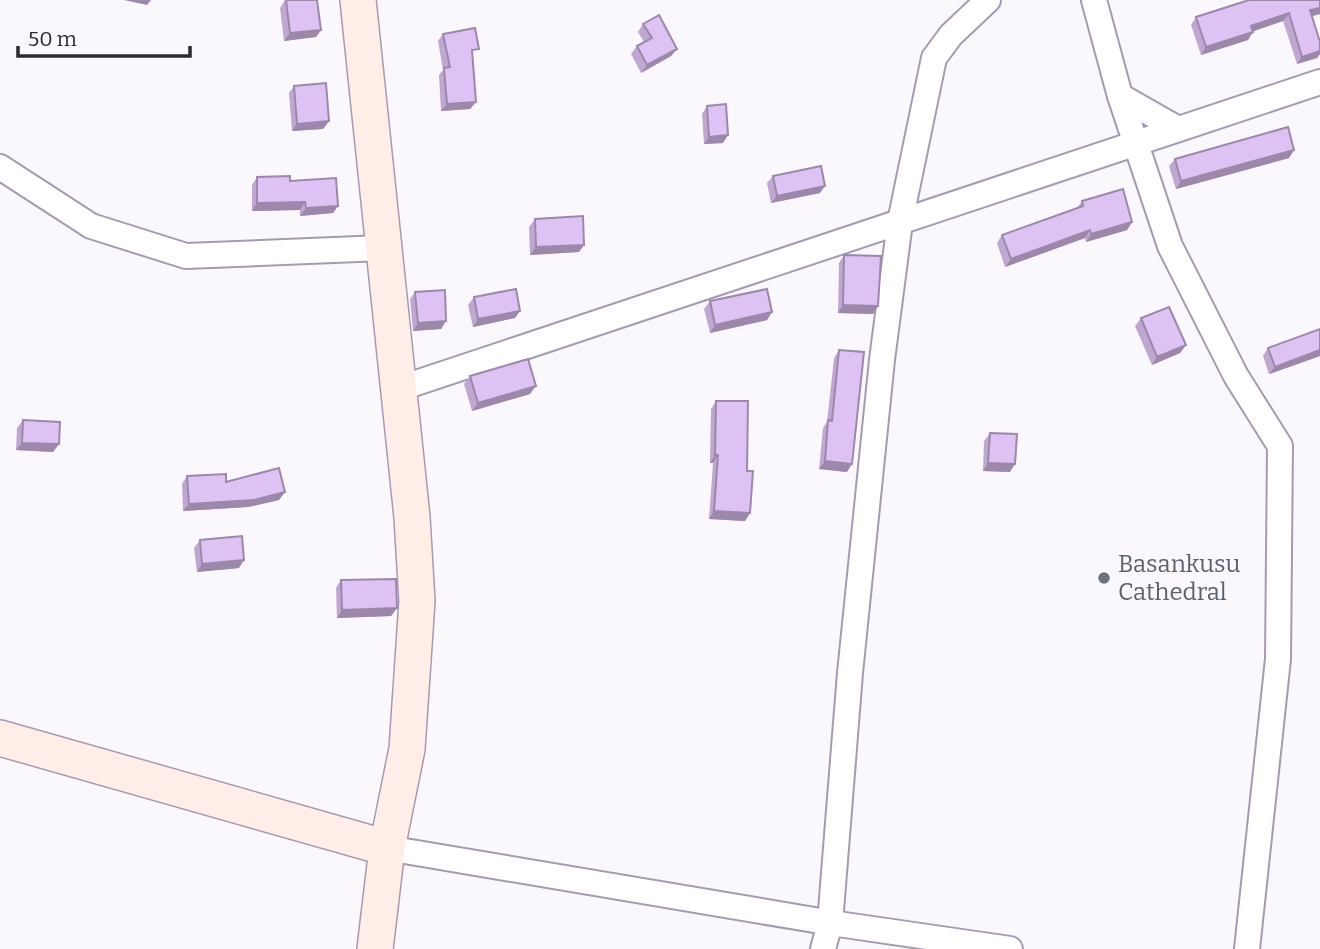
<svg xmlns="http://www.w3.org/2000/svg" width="1320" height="949" viewBox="0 0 1320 949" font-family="Bitter,serif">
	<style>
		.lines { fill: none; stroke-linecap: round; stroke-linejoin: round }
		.street-casing { stroke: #a69ab2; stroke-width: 28 }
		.secondary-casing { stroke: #a69ab2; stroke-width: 38 }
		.street { stroke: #fff; stroke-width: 24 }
		.secondary { stroke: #ffede7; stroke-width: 35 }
		.wall { fill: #bfa7d1 }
		.shaded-wall { fill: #9b88aa }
		.building { fill: #dec2f3; stroke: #9b88aa; stroke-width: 2 }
		.worship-dot { fill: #6b7280; stroke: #fbf8fd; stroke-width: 2.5 }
		.labels { text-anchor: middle; stroke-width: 5; stroke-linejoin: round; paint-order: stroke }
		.worship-label { font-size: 24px; fill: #5b616d; stroke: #fbf8fd; text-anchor: start }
	</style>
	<rect width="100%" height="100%" fill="#fbf8fd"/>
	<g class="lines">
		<defs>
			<g id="street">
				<polyline points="1094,0 1120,96 1178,129"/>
				<polyline points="1120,96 1170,246 1236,376 1280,446 1278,659 1247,949"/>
				<polyline points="0,167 91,226 186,256 383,248"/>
				<polyline points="398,389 1320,82"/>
				<polyline points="387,848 838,924 1010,949"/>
				<polyline points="823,949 830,923 850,673 882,360 900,222 934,58 951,35 988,0"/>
			</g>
			<g id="secondary">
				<polyline points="358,0 412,517 417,601 407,749 387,848 375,949"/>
				<polyline points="0,738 387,848"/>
			</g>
		</defs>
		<!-- street casing -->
		<use href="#street" class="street-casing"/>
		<!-- secondary casing -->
		<use href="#secondary" class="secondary-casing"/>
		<!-- street -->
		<use href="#street" class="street"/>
		<!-- secondary -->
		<use href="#secondary" class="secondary"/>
	</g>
	<!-- wall -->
	<g class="wall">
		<polygon points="285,0 321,30 316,37 284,41 280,8"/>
		<polygon points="1246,0 1320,0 1320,14 1312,16 1320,42 1320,54 1317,58 1297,64 1283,21 1253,31 1248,40 1201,55 1191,25 1196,17 1246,1"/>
		<polygon points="643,24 677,49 671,56 641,73 631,54 637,46 644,42 638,32"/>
		<polygon points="443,34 473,56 476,102 470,109 441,111 439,75 443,70 438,41"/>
		<polygon points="294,86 329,121 323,129 292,131 289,93"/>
		<polygon points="707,106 723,143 704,144 702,114"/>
		<polygon points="1294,150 1289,158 1176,189 1169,166 1175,159"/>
		<polygon points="773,176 820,193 771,203 767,183"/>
		<polygon points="257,177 290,181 338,206 333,213 300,216 300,210 252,211 252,185"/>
		<polygon points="1082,201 1132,222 1127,230 1086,242 1085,238 1005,267 997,243 1002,235 1077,208"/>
		<polygon points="535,219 584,245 579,252 530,255 529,227"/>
		<polygon points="844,255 878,306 873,314 838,313 839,263"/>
		<polygon points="415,292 446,321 441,329 413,331 410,299"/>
		<polygon points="474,297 515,318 473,327 468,305"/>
		<polygon points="710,301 772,312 767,320 710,333 704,309"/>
		<polygon points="1141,318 1186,345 1180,353 1152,365 1135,326"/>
		<polygon points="1320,329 1320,356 1269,374 1263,356 1268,348"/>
		<polygon points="839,350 847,472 819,469 823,428 827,422 834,358"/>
		<polygon points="470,376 530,394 472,411 464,384"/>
		<polygon points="716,401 747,471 750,513 745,521 709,519 713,463 710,463 711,409"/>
		<polygon points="23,420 59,444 53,452 16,450 17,428"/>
		<polygon points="990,433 1010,472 983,471 984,441"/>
		<polygon points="187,476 226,482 285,492 279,500 248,507 183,511 182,484"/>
		<polygon points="200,540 239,568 197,572 194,548"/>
		<polygon points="341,580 397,608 391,616 337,618 336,588"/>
	</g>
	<!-- shaded-wall -->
	<g class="shaded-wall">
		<polygon points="124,0 151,0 147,5"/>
		<polygon points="1320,8 1320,14 1305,18 1310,10"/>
		<polygon points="1289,13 1283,21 1246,34 1251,26"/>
		<polygon points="321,30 316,37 284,41 290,33"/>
		<polygon points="1253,32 1248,40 1201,55 1206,47"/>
		<polygon points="677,49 671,56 641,73 647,65"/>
		<polygon points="1320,51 1320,54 1317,58 1297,64 1302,57"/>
		<polygon points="476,102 470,109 441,111 447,104"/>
		<polygon points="329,121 323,129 292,131 297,124"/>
		<polygon points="728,135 723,143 704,144 709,137"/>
		<polygon points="1294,150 1289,158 1176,189 1181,181"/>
		<polygon points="825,186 820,193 771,203 777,196"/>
		<polygon points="305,202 300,210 252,211 257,203"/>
		<polygon points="338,206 333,213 300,216 306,208"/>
		<polygon points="1132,222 1127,230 1086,242 1091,234"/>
		<polygon points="1090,230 1085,238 1005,267 1011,259"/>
		<polygon points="584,245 579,252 530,255 536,247"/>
		<polygon points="843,305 878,306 873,314 838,313"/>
		<polygon points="520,311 515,318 473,327 478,319"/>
		<polygon points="772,312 767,320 710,333 715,325"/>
		<polygon points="446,321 441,329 413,331 418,323"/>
		<polygon points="1186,345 1180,353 1152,365 1157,357"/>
		<polygon points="1320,350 1320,356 1269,374 1275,367"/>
		<polygon points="536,386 530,394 472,411 478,403"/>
		<polygon points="22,443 59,444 53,452 16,450"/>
		<polygon points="715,455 718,455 713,463 710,463"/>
		<polygon points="825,461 852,464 847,472 819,469"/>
		<polygon points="988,463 1015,464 1010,472 983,471"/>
		<polygon points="285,492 279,500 248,507 183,511 189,504"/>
		<polygon points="714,511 750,513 745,521 709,519"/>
		<polygon points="244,560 239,568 197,572 202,564"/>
		<polygon points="397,608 391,616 337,618 342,610"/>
	</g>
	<!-- building -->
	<g class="building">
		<polygon points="286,0 317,0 321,30 290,33"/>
		<polygon points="1249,0 1320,0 1320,8 1310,10 1320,42 1320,51 1302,57 1289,13 1251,26 1253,32 1206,47 1196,17"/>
		<polygon points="659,15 677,49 647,65 637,46 652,38 643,24"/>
		<polygon points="475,28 479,49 472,50 476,102 447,104 444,68 450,67 443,34"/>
		<polygon points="326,83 329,121 297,124 294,86"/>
		<polygon points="726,104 728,135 709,137 707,106"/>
		<polygon points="1288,127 1294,150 1181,181 1175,159"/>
		<polygon points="821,166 825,186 777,196 773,176"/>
		<polygon points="290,176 290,181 336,178 338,206 306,208 305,202 257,203 257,177"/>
		<polygon points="1123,189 1132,222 1091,234 1090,230 1011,259 1002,235 1083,206 1082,201"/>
		<polygon points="583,216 584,245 536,247 535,219"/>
		<polygon points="844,255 881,256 878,306 843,305"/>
		<polygon points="516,289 520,311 478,319 474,297"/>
		<polygon points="767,289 772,312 715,325 710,301"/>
		<polygon points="445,290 446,321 418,323 415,292"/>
		<polygon points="1169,307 1186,345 1157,357 1141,318"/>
		<polygon points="1320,329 1320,350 1275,367 1268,348"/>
		<polygon points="839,350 864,352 852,464 825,461 828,420 832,421"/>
		<polygon points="528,359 536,386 478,403 470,376"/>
		<polygon points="716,401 748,401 747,471 753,471 750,513 714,511 718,455 715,455"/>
		<polygon points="23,420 60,422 59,444 22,443"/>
		<polygon points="990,433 1017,434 1015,464 988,463"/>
		<polygon points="279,468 285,492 254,500 189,504 187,476 226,474 226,482"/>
		<polygon points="242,536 244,560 202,564 200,540"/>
		<polygon points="396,579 397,608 342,610 341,580"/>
	</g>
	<!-- markers -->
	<circle class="worship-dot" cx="1104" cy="578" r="7"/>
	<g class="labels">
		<!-- worship labels -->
		<g class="worship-label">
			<text x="1118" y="572">Basankusu<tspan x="1118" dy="28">Cathedral</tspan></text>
		</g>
	</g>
	<!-- scale -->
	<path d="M18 46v10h172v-10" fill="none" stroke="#2d2832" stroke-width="3.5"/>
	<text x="28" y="46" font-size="21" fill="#2d2832" stroke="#fbf8fd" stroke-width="5" paint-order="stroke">50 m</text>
</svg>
